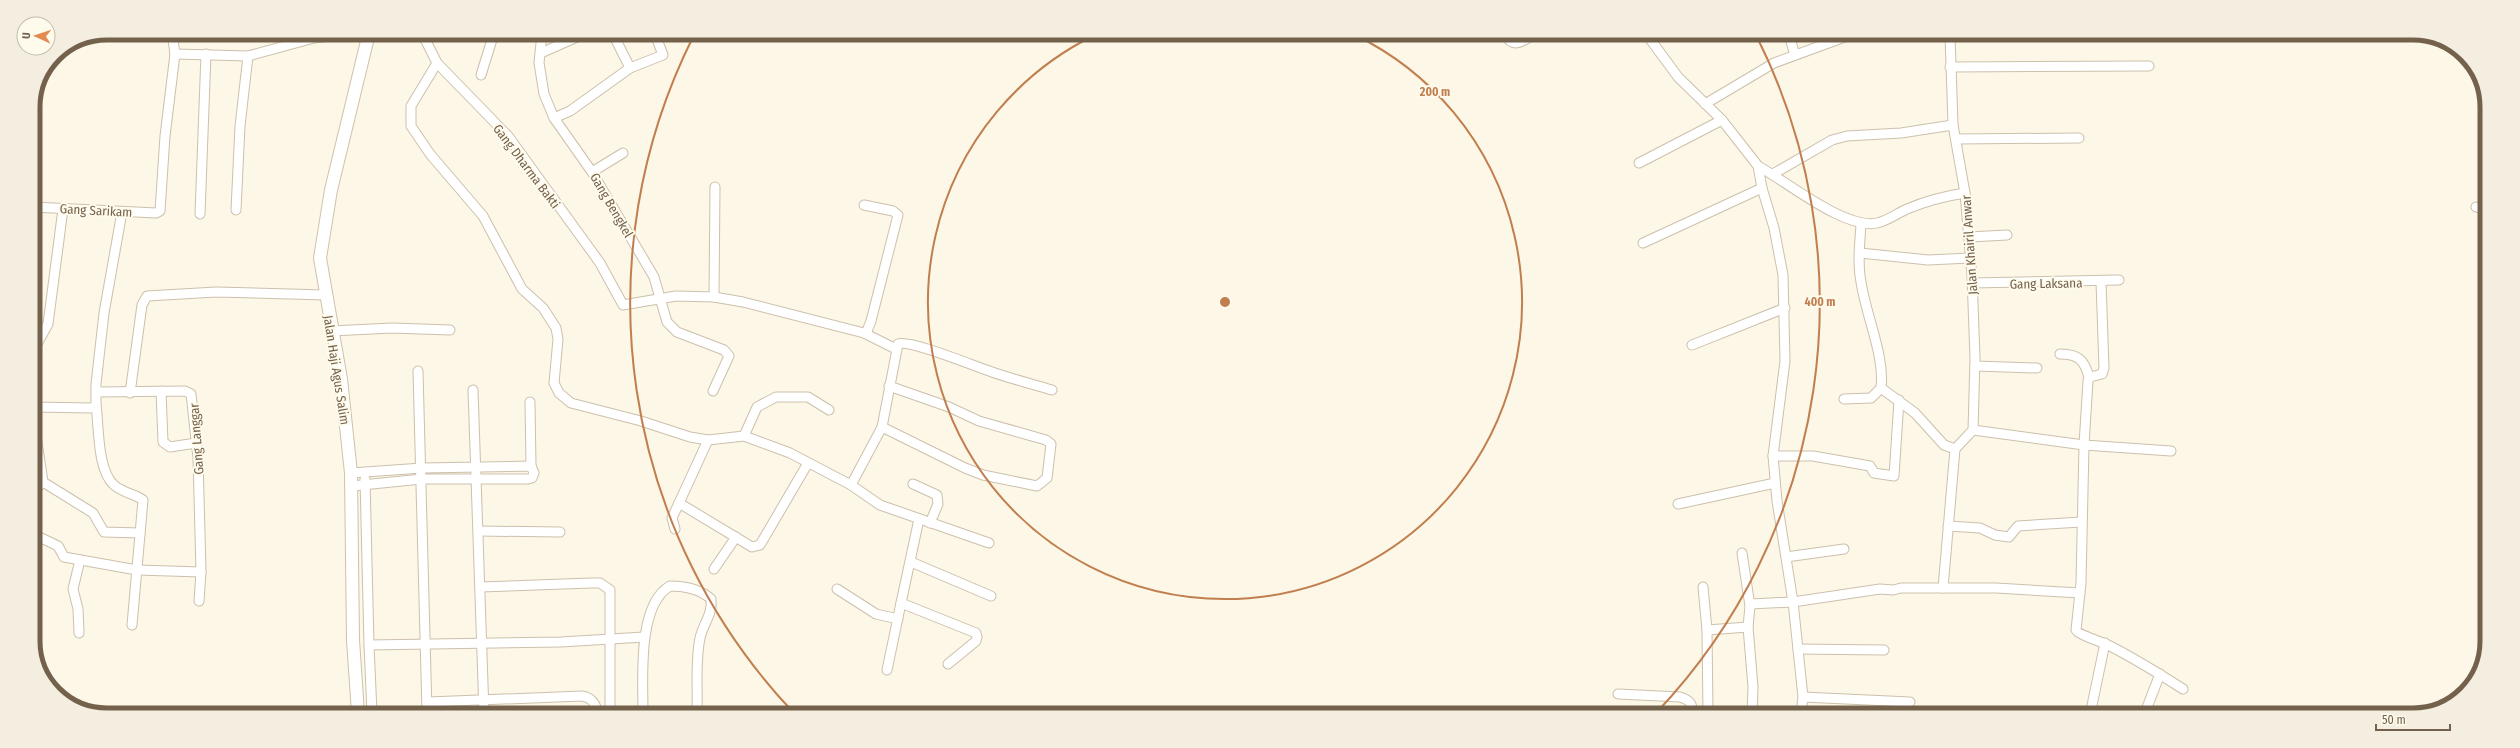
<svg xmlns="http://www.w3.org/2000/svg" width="2520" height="748" viewBox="0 0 2520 748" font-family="'Fira Sans Condensed',sans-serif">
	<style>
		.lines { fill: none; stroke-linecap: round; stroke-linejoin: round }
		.street-casing { stroke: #cdc0ac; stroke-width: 11 }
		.secondary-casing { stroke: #d0c1a9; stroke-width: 14 }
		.street { stroke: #fff; stroke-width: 9 }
		.secondary { stroke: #fff; stroke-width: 12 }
		.ring { fill: none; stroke: #c17e4e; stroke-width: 2 }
		.labels { text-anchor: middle; stroke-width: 4; stroke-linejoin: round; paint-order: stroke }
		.street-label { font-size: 13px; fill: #74614b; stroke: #fefaec }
		.rim { fill: none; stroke: #74614b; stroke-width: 5 }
		.centre { fill: #c17e4e; stroke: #fefaec; stroke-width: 2 }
		.ring-label { font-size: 12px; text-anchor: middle; font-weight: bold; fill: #c17e4e; stroke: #fefaec; stroke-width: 4; stroke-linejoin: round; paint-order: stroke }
	</style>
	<rect width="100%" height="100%" fill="#fcf7e6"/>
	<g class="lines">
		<defs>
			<g id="street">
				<polyline points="422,33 437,63 508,136 600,263 623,305 676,296 714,297 743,302 864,333 867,331 871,321 898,215 893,211 864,205"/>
				<polyline points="542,33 539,63 544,94 554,118 592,172 654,277 667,322 677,332 724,350 729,356 713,391"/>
				<path d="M1504,34C1513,49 1522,42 1533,35"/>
				<polyline points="1647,35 1678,77 1722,120 1758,166 1762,188 1774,228 1783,275 1785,361 1773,456 1777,501 1793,602 1803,697 1801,714"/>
				<polyline points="1789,35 1795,55"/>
				<polyline points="1950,35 1953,125 1965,193 1972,276 1975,358 1973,430 1955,449"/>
				<polyline points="541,53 584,34"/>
				<polyline points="175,54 248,56 314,38 354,33"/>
				<polyline points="437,63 411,106 411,126 430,154 483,216 522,289 543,308 556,328 558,339 554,383 559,393 571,403 641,421 690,437 708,440 744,436 790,453 851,485 880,505 989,543"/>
				<polyline points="1950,67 2149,66"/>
				<polyline points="630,68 663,55 655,34"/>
				<polyline points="481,75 494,33"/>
				<polyline points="1705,104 1774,63 1850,35"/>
				<polyline points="554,118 570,111 630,68 613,34"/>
				<polyline points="1956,139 2079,138"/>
				<polyline points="1639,163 1722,120"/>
				<path d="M1758,166C1786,181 1845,230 1877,223C1887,221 1898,213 1907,209C1926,201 1945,196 1965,193"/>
				<polyline points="592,172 623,153"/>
				<polyline points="1773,174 1832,140 1847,136 1901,133 1953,125"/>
				<polyline points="33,207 156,213 160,211 165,136 175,54 172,33"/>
				<polyline points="2476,207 2486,210"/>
				<polyline points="236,210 240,126 248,56"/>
				<polyline points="200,214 206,54"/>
				<path d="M1861,224C1860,243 1857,263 1861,282C1866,316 1885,356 1881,388L1915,413L1944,445L1955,449"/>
				<polyline points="1969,237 2007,235"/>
				<polyline points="1643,243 1762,188"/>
				<polyline points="1860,253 1928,260 1970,258"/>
				<path d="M2101,281L2104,368L2102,374L2090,377L2088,381L2084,445L2081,583L2076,630C2077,634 2102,642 2108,645C2134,658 2158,673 2183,689"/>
				<polyline points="1972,283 2119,280"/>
				<polyline points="714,297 715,187"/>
				<polyline points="331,331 392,328 450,330"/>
				<polyline points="864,333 896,349"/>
				<polyline points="1692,345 1785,308"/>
				<polyline points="33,351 48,324 63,209"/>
				<path d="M2060,354C2078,354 2085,360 2089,378"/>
				<polyline points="1975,366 2037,368"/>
				<polyline points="418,371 427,713"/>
				<polyline points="473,390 484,713"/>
				<polyline points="161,391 163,442 170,447 196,443"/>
				<polyline points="130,393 142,305 147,296 216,292 325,295"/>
				<polyline points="1844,399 1871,398 1881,388"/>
				<polyline points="530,402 531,466"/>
				<path d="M96,405C99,426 97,470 114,485C123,493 135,494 143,500L132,625"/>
				<polyline points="33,407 91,408 96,405 96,384 104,313 122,212"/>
				<polyline points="33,415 43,482 93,513 104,532 140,533"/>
				<polyline points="882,427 965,468 983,475 1037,486 1047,478 1051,444 1046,440 979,421 949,407 889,386"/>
				<polyline points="1973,430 2084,445 2171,451"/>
				<polyline points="744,436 757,407 776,397 808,397 829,410"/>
				<polyline points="708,440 679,503 752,547 760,545 808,463"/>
				<polyline points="1773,456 1813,456 1870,466 1874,473 1894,476 1899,400"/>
				<polyline points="351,473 422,468 531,466 534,473 532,478 528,479 422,479 352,486"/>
				<polyline points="365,479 369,645"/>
				<polyline points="913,484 937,495 938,504 930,523"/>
				<path d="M851,485L882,427L898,344C910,339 976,367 992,372C1012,379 1032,384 1052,390"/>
				<polyline points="33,492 43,482"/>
				<polyline points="1678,504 1775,483"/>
				<polyline points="919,519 901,603 976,633 977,637 976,641 948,664"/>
				<polyline points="1948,526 1980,528 1995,535 2009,537 2018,526 2081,522"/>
				<polyline points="675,529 672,518 679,503"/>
				<polyline points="479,531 560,532"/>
				<polyline points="33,534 58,546 64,557 137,570 201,572 198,458 191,394 185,391 96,392"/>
				<polyline points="1742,553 1750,606 1748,627 1753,687 1752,714"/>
				<polyline points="1786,557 1844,549"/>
				<polyline points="911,562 991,596"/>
				<polyline points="714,569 736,537"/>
				<polyline points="480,587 591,583 600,583 610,590 610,713"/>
				<polyline points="1703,587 1707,630"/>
				<polyline points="1943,588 1955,449"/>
				<polyline points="837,589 876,614 898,619"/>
				<polyline points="199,601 201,572"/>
				<polyline points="1750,604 1793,602 1880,589 1893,590 1901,588 1996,588 2080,593"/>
				<polyline points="79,633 78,609 73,589 80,560"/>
				<polyline points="1798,649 1884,650"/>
				<polyline points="887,670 901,603"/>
				<path d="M1618,694L1680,697C1690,700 1693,704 1692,714"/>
				<polyline points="1803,697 1910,702"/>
				<path d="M428,702L582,696C592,698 596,703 597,713"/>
				<polyline points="2146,710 2160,674"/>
				<polyline points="372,713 369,645 561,642 644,637"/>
				<path d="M643,713C643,679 637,605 670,586C685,586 700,589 711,599C713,614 703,624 700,638C695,662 698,689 697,713"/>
				<polyline points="1708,714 1707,630 1748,627"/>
				<polyline points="2090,715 2105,643"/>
			</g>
			<polyline id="secondary" points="358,713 353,640 351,473 341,379 320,258 331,190 369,33"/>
		</defs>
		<!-- street casing -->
		<use href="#street" class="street-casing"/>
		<!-- secondary casing -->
		<use href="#secondary" class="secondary-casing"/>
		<!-- street -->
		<use href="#street" class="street"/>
		<!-- secondary -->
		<use href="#secondary" class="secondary"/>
	</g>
	<!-- distance rings -->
	<g class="ring">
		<path d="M1355 35A297 297 0 1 1 1095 35"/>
		<path d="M793 712A595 595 0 0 1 693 37M1757 37A595 595 0 0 1 1657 712"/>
	</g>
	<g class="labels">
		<!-- street labels -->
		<g class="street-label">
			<text transform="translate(527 166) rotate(53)" y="5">Gang Dharma Bakti</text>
			<text transform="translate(612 205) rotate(60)" y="5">Gang Bengkel</text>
			<text transform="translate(96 210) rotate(3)" y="5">Gang Sarikam</text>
			<text transform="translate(1969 245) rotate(-94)" y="5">Jalan Khairil Anwar</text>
			<text transform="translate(2046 283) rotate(-1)" y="5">Gang Laksana</text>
			<text transform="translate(337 370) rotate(81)" y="5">Jalan Haji Agus Salim</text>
			<text transform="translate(196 439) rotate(-94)" y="5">Gang Langgar</text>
		</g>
	</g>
	<!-- crop -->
	<path d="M0 0H2520V748H0ZM107 40H2413A67 67 0 0 1 2480 107V641A67 67 0 0 1 2413 708H107A67 67 0 0 1 40 641V107A67 67 0 0 1 107 40Z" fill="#f3eedf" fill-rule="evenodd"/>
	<path class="rim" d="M107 40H2413A67 67 0 0 1 2480 107V641A67 67 0 0 1 2413 708H107A67 67 0 0 1 40 641V107A67 67 0 0 1 107 40Z"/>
	<circle cx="1225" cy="302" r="6" class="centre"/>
	<g class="ring-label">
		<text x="1435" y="96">200 m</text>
		<text x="1820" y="306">400 m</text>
	</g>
	<!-- north arrow -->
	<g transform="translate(36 36) rotate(273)"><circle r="19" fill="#fefaec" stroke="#c7bdac"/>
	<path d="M0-3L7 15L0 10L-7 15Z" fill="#e28a4f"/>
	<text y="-6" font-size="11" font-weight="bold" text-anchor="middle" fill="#74614b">U</text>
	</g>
	<!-- scale -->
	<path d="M2376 724v6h74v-6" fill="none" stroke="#74614b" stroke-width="2"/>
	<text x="2382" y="724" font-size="12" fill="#74614b" stroke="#fefaec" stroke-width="3" paint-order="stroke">50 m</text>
</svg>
